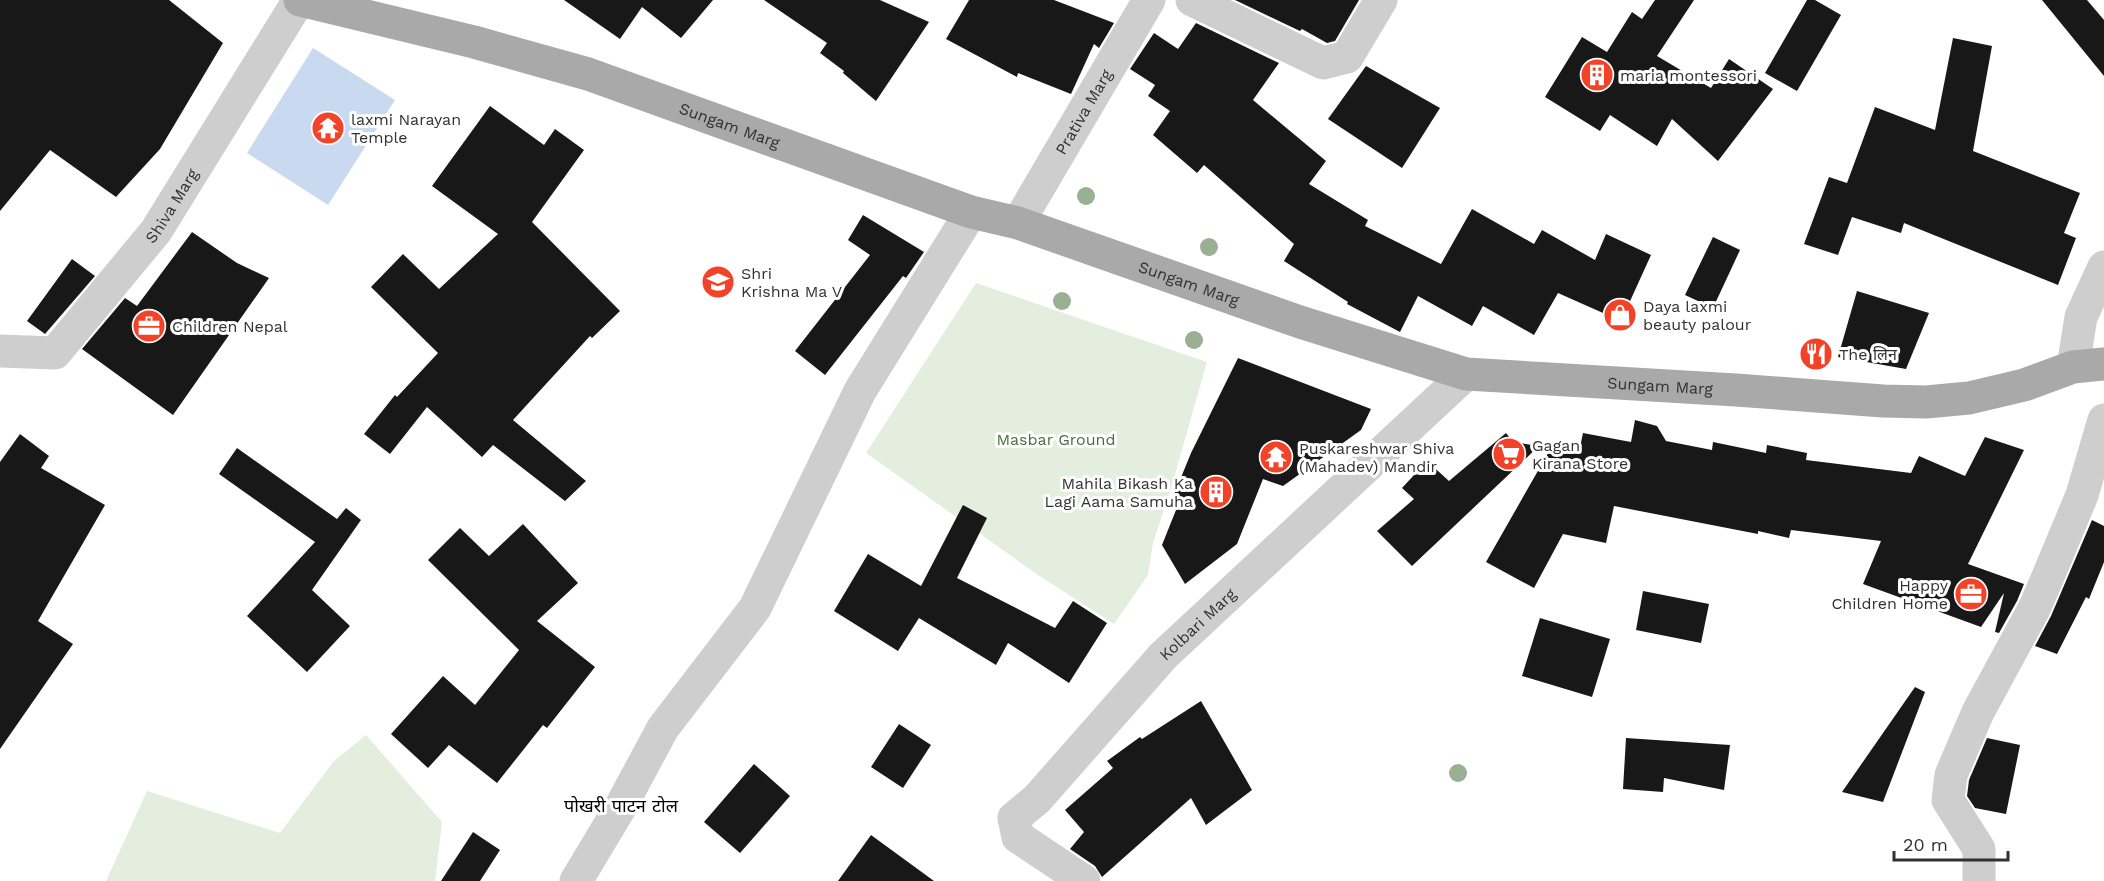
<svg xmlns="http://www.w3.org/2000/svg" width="2104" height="881" viewBox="0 0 2104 881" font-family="'Work Sans','Noto Sans Devanagari',sans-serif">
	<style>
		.green { fill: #e4eede }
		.water { fill: #c9d9ef }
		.building { fill: #181818 }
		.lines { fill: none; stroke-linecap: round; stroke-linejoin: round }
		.minor { stroke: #cecece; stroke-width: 33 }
		.major { stroke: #a9a9a9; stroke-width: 33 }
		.tree { fill: #9ab093 }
		.labels { text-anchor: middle; stroke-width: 6; stroke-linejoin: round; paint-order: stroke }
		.poi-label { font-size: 16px; fill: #313131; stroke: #fff; text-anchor: start }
		.street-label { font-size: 16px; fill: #313131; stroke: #fff }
		.park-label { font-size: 16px; fill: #48703a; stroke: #fff }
		.neighbourhood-label { font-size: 18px; fill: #000; stroke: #fff }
	</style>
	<rect width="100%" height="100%" fill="#fff"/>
	<!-- green -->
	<g class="green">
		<polygon points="976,283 1207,362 1170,492 1153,543 1148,575 1114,624 1038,575 866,453"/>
		<polygon points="366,735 442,822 435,881 106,881 147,791 280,833 333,762"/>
	</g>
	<!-- water -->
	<polygon class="water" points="313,48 395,100 328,205 247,153"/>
	<!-- building -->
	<g class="building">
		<polygon points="0,0 169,0 223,43 160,149 116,197 50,150 0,211"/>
		<polygon points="564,0 713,0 681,38 642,7 620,39"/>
		<polygon points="764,0 880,0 929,22 876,101 843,73 844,71 820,53 827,43"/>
		<polygon points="969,0 1054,0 1114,23 1099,48 1094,44 1071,94 1018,73 1017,77 946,39"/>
		<polygon points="1235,0 1359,0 1335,41 1327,43 1302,29 1300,31"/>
		<polygon points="1655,0 1694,0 1657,56 1711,88 1729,59 1773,89 1718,161 1672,119 1657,146 1610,115 1600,131 1545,97 1582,37 1607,52 1632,12 1642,19"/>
		<polygon points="1807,0 1815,0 1841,15 1797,91 1765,73"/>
		<polygon points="2042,0 2087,0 2104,20 2104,76"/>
		<polygon points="1196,23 1279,63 1253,100 1326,161 1309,184 1368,220 1365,226 1441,264 1472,209 1534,244 1542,230 1595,260 1606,234 1651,255 1621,321 1558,293 1534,335 1483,306 1472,326 1418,296 1400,332 1347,304 1348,302 1284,261 1294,244 1204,165 1197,173 1153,135 1170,111 1148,96 1155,85 1130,69 1154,33 1178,49"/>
		<polygon points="1953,38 1992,46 1973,151 2080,193 2064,233 2076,238 2058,285 1904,223 1901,233 1852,217 1838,255 1804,244 1829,177 1847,183 1875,107 1935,130"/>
		<polygon points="1366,66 1440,108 1402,168 1328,119"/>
		<polygon points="490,106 544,145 555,129 584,150 532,222 620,311 592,338 590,336 513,420 586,481 565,501 493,445 482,457 427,407 390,454 364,434 395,395 397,397 438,353 371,287 403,254 439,289 498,234 432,186"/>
		<polygon points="863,215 924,252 906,278 903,276 825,375 795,351 870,255 848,240"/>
		<polygon points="192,232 237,263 269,278 173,415 82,349 125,298 137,306"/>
		<polygon points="1713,237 1740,250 1713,308 1685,295"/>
		<polygon points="72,259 95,276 45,334 27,321"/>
		<polygon points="1857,291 1929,313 1906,369 1838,357"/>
		<polygon points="1238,358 1371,409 1361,430 1283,486 1263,479 1237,544 1185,584 1162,545 1178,505 1171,502 1191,453"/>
		<polygon points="1635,420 1657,426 1666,441 1712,450 1713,442 1766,453 1767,445 1807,453 1806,460 1911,473 1919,456 1965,476 1985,437 2024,450 1968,564 2024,584 2017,601 1999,633 1995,632 2004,593 1981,627 1863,584 1881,541 1791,530 1789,538 1758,531 1758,534 1614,506 1606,543 1563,534 1534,588 1486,562 1551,448 1579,452 1583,433 1631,442"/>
		<polygon points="1506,433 1513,442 1539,446 1412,566 1377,531 1414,499 1402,488 1427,461 1449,481"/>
		<polygon points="20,434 49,456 41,468 105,505 38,621 73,644 0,749 0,462"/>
		<polygon points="237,448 337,519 346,508 361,520 312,590 350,626 307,672 247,616 315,542 219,474"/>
		<polygon points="963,505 987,518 957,578 1055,628 1073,601 1107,623 1069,683 1008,643 996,665 919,618 898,651 834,611 868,554 921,586"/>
		<polygon points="2092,520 2104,526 2104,562 2089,599 2086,597 2057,654 2035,646 2051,616"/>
		<polygon points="523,524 578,583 537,621 595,667 547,728 543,725 497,783 449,745 428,768 391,734 443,676 475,705 519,650 428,560 460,528 489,556"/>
		<polygon points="1643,591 1709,604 1701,643 1636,630"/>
		<polygon points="1540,618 1610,639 1592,697 1522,676"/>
		<polygon points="1915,687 1925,692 1883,802 1842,792"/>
		<polygon points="1201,701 1252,790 1206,825 1191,798 1102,877 1095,866 1070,849 1084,832 1065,810 1113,768 1107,761 1140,737 1142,739"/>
		<polygon points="899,724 931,745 903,788 871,767"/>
		<polygon points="1626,738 1730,745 1724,790 1664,778 1663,792 1623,789"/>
		<polygon points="1987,738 2020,745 2006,814 1975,808 1967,796 1969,780"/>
		<polygon points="754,764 790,796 740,853 704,822"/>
		<polygon points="473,832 500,850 480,881 441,881"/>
		<polygon points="871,835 934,881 838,881"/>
	</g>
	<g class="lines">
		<!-- minor -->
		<g class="minor">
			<polyline points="1192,0 1323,63 1347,57 1381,0"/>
			<path id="s1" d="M1018,223L1149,0"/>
			<path id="s2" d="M0,351L55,353L156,231L299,0"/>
			<polyline points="2073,367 2081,317 2104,267"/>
			<polyline points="576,881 621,806 663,728 755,608 860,391 971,212"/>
			<path id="s3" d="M1084,881L1018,837L1014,818L1037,799L1163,656L1466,374"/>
			<polyline points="1979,881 1979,849 1948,800 1951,775 1978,712 2034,609 2047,579 2082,495 2104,420"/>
		</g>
		<!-- major -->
		<path class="major" id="s4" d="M300,0L474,42L588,74L971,212L1018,223L1300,322L1466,374L1736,390L1883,401L1926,402L1969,398L2024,385L2073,367L2104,364"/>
	</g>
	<!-- trees -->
	<g class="tree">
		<circle cx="1086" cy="196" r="9"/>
		<circle cx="1209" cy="247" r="9"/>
		<circle cx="1062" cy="301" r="9"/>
		<circle cx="1194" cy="340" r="9"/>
		<circle cx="1458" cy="773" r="9"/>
	</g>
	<!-- icons -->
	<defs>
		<symbol id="building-disc" viewBox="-11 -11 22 22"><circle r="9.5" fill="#f24329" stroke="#fff"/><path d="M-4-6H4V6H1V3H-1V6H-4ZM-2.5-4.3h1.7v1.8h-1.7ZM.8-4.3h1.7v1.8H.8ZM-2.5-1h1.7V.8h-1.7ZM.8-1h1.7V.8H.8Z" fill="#fff"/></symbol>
		<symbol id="temple-disc" viewBox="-11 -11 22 22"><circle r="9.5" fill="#f24329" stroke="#fff"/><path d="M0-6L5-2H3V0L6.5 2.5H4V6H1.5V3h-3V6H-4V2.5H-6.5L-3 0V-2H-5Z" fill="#fff"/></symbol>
		<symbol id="school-disc" viewBox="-11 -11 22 22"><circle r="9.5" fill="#f24329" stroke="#fff"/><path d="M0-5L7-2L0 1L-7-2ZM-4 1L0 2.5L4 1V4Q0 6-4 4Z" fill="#fff"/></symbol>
		<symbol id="shop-disc" viewBox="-11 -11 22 22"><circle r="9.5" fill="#f24329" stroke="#fff"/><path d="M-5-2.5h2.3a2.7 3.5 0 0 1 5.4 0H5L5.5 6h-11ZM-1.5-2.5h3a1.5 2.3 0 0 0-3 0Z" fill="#fff"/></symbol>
		<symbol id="office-disc" viewBox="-11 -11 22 22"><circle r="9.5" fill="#f24329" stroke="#fff"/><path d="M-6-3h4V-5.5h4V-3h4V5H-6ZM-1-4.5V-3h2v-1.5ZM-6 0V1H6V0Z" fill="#fff"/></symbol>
		<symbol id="restaurant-disc" viewBox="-11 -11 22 22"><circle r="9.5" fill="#f24329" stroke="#fff"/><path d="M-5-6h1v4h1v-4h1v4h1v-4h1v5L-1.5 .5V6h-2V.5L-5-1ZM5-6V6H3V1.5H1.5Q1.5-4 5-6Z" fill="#fff"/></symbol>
		<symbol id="supermarket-disc" viewBox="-11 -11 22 22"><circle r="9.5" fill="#f24329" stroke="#fff"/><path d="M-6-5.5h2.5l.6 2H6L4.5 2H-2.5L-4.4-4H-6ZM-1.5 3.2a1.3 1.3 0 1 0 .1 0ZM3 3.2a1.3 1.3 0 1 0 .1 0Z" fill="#fff"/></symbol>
	</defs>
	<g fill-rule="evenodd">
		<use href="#building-disc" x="1578" y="56" width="38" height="38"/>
		<use href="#temple-disc" x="309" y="109" width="38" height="38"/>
		<use href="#school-disc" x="699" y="263" width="38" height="38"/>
		<use href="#shop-disc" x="1601" y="296" width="38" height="38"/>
		<use href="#office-disc" x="130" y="307" width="38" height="38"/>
		<use href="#restaurant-disc" x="1797" y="335" width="38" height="38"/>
		<use href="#supermarket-disc" x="1490" y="435" width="38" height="38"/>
		<use href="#temple-disc" x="1257" y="438" width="38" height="38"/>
		<use href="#building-disc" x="1197" y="473" width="38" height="38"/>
		<use href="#office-disc" x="1952" y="575" width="38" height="38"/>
	</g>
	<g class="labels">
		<!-- poi labels -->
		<g class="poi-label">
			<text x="1620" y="81">maria montessori</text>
			<text x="351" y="125">laxmi Narayan<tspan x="351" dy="18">Temple</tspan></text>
			<text x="741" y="279">Shri<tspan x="741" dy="18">Krishna Ma V</tspan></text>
			<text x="1643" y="312">Daya laxmi<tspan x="1643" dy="18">beauty palour</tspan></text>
			<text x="172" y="332">Children Nepal</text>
			<text x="1839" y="360">The लिन</text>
			<text x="1532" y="451">Gagan<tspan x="1532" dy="18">Kirana Store</tspan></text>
			<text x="1299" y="454">Puskareshwar Shiva<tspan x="1299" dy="18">(Mahadev) Mandir</tspan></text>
			<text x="1193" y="489" text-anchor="end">Mahila Bikash Ka<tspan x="1193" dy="18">Lagi Aama Samuha</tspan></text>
			<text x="1948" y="591" text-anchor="end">Happy<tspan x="1948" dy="18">Children Home</tspan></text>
		</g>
		<!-- street labels -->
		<g class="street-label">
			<text dy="6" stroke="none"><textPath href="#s1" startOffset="129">Prativa Marg</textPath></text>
			<text dy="6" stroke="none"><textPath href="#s4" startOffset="448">Sungam Marg</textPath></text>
			<text dy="6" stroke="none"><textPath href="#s2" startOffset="243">Shiva Marg</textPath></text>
			<text dy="6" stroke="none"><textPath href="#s4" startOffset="934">Sungam Marg</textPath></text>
			<text dy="6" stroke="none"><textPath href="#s4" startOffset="1420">Sungam Marg</textPath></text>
			<text dy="6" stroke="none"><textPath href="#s3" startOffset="366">Kolbari Marg</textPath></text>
		</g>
		<!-- park labels -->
		<g class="park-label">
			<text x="1056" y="445">Masbar Ground</text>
		</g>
		<!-- neighbourhood labels -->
		<g class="neighbourhood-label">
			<text x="621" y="812">पोखरी पाटन टोल</text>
		</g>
	</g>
	<!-- scale -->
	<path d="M1894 851v9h114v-9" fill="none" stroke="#313131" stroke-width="3"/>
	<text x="1903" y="851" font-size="18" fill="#313131" stroke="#ffffff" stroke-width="4.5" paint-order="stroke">20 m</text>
</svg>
